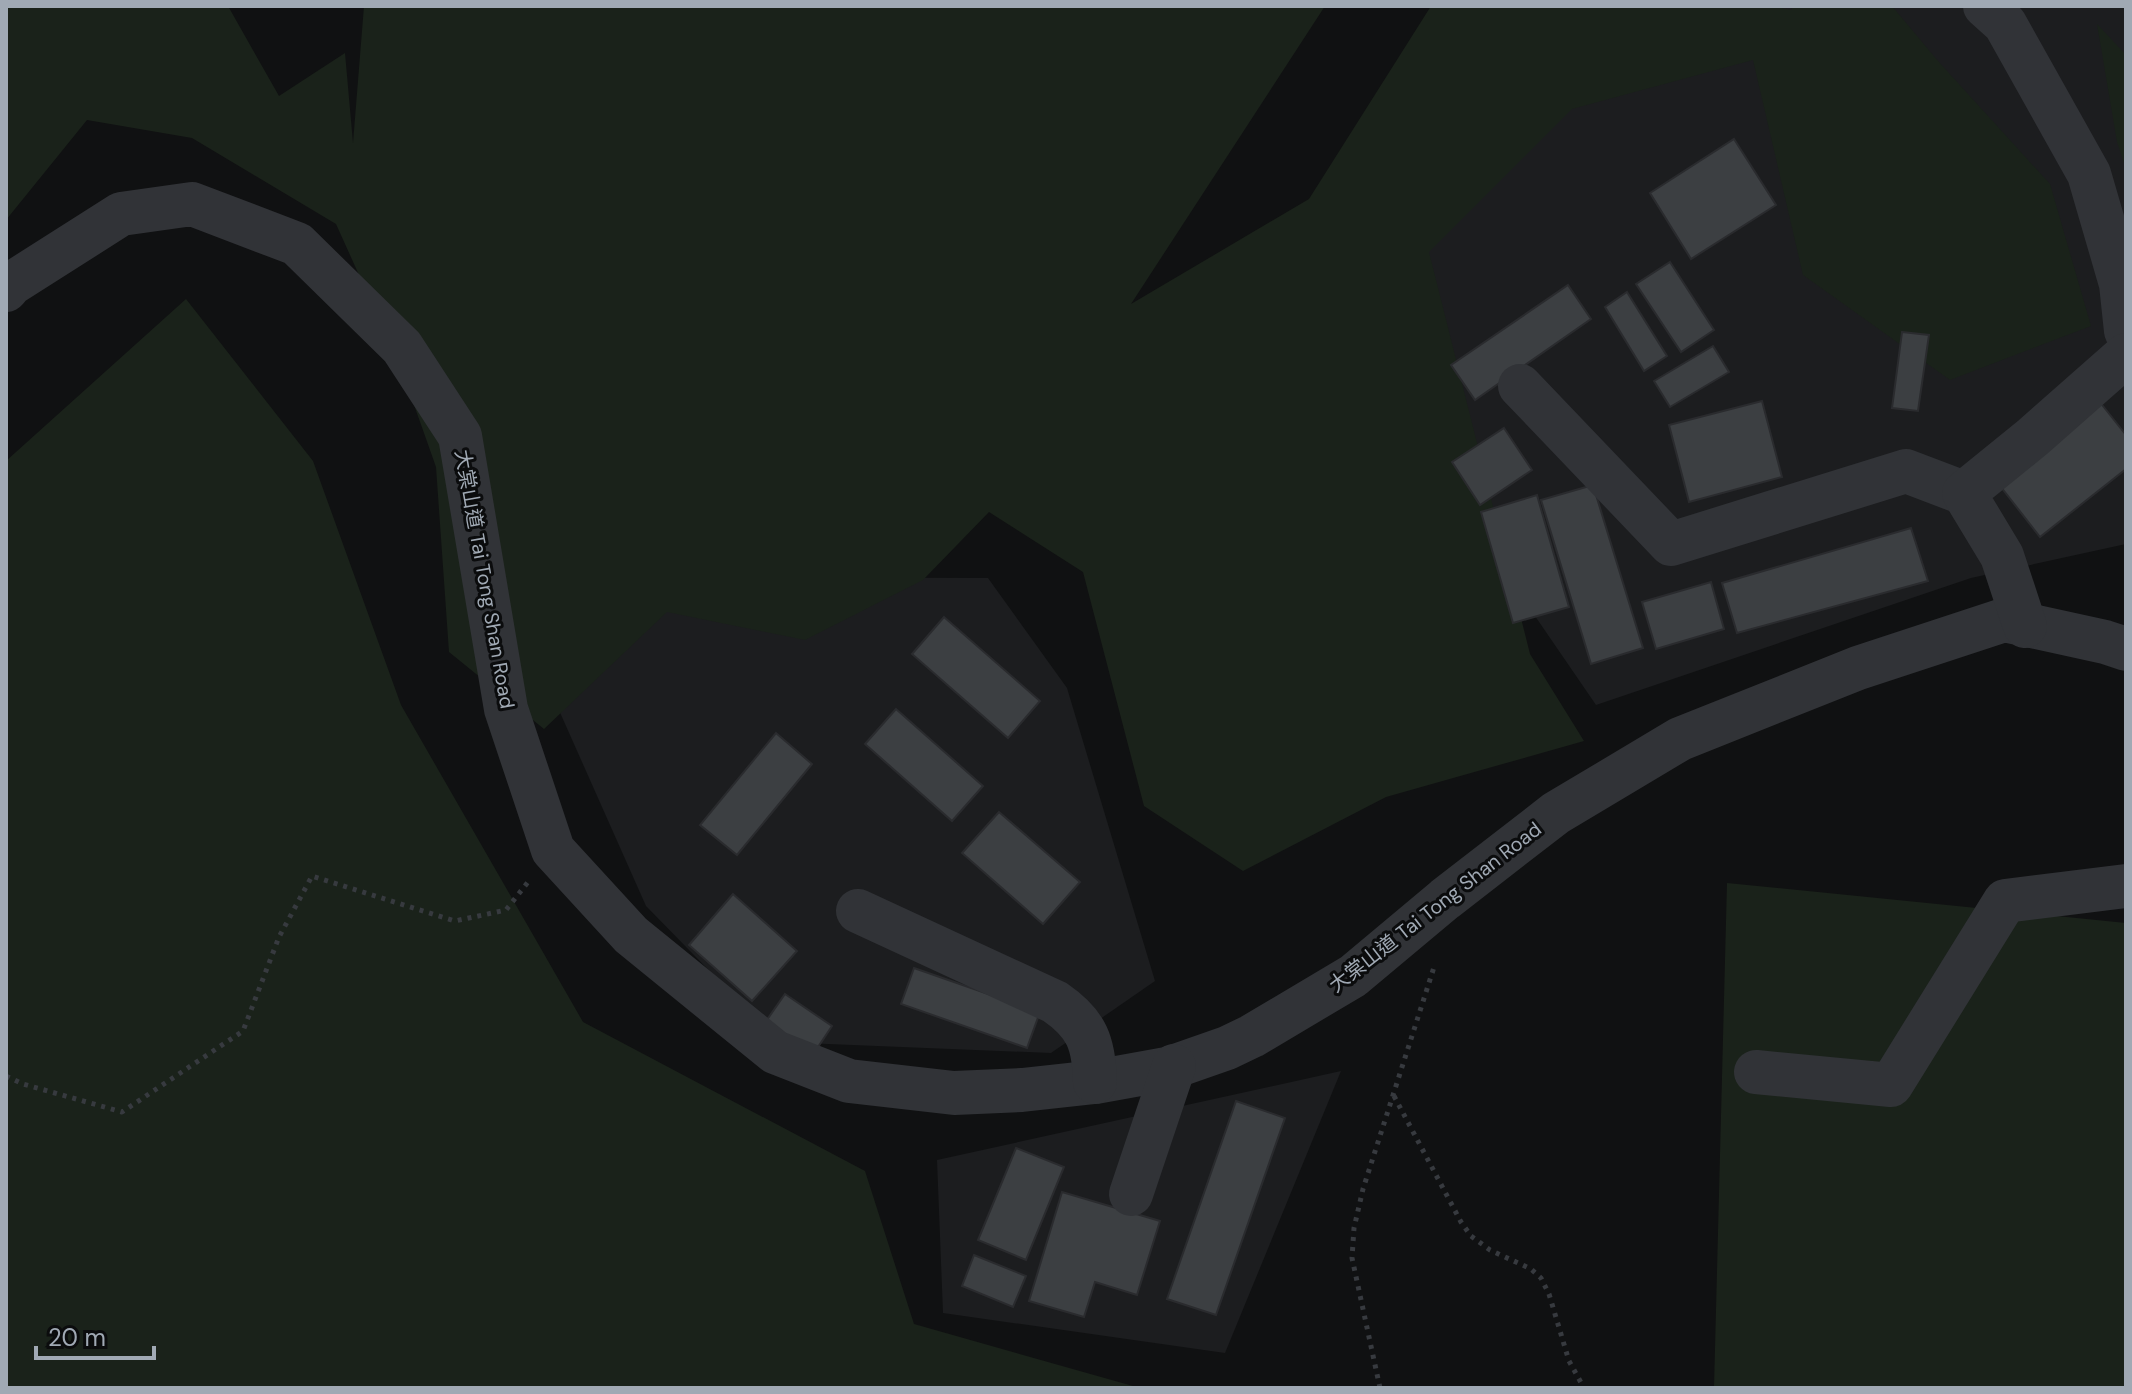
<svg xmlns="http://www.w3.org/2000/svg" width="2132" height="1394" viewBox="0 0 2132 1394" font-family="'DM Sans','Noto Sans TC',sans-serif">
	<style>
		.built { fill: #1c1d1f }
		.green { fill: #1a221a }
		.building { fill: #3c3f42; stroke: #2a2b2e; stroke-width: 2 }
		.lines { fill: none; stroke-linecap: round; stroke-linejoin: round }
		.path { stroke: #373a3f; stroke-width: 5; stroke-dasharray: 4 6; stroke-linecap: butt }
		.minor { stroke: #313337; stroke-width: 44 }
		.labels { text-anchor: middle; stroke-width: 6; stroke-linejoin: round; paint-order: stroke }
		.street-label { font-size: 20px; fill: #a0a9b4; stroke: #0b0c0d }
	</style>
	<rect width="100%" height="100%" fill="#101112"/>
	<!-- built -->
	<g class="built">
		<polygon points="1525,6 2126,6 2126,544 1971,578 1596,705 1373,380"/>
		<polygon points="646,577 988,578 1067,688 1155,981 1051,1053 779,1042 646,906 546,681"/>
		<polygon points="1341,1071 1225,1353 943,1313 937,1160"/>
	</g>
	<!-- green -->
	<g class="green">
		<polygon points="6,6 228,6 279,96 345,53 353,143 364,6 1325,6 1131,304 1309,199 1431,6 1772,6 1792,10 1791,6 1892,6 1938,61 2050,184 2091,326 1950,380 1803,275 1753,60 1572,109 1429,252 1530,654 1584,741 1386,797 1243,871 1144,806 1083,572 989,512 923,580 805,640 667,612 544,729 449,652 436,467 401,368 336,224 192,138 87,120 6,220"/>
		<polygon points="2097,24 2126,55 2126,169 2117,142"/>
		<polygon points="186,299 313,461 401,705 583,1022 865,1171 914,1324 1140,1388 6,1388 6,461"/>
		<polygon points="1727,883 2126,923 2126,1388 1714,1388"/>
	</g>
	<!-- building -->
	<g class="building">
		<polygon points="1734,139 1776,205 1691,259 1650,193"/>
		<polygon points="1670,262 1714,330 1681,352 1636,284"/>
		<polygon points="1568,285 1591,319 1475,400 1451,365"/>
		<polygon points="1627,292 1667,356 1644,371 1605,307"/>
		<polygon points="1902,332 1929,335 1918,411 1892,408"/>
		<polygon points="1713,346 1729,372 1670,407 1654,381"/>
		<polygon points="1762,401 1782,477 1689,502 1669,425"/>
		<polygon points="2099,401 2126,435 2126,469 2040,537 1997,482"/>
		<polygon points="1504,428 1532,470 1480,505 1452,462"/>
		<polygon points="1593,485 1643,648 1591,664 1541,500"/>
		<polygon points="1537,495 1569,607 1513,623 1481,512"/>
		<polygon points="1911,528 1928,581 1737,633 1722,583"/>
		<polygon points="1711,582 1724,629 1656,649 1642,602"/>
		<polygon points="944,617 1040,701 1008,738 912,654"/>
		<polygon points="896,709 983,786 952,821 865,744"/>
		<polygon points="776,733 812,764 737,855 700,825"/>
		<polygon points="999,812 1080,882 1043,924 962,853"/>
		<polygon points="733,894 797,951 752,1001 689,945"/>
		<polygon points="914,968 1040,1012 1027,1048 901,1004"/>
		<polygon points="785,994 832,1026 812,1056 764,1024"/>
		<polygon points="1236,1101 1285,1118 1216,1315 1167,1299"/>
		<polygon points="1016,1148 1064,1167 1026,1260 978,1240"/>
		<polygon points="1062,1192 1160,1221 1137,1295 1095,1282 1084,1317 1029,1301"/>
		<polygon points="974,1255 1026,1276 1013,1307 962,1286"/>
	</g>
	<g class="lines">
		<!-- path -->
		<g class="path">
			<polyline points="6,1076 23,1084 122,1112 243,1031 279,937 312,876 455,921 506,910 528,882"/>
			<polyline points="1394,1096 1461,1222 1471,1236 1490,1250 1531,1269 1541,1278 1549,1294 1569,1361 1584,1388"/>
			<polyline points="1380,1388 1352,1258 1354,1228 1363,1189 1435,964"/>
		</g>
		<!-- minor -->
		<g class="minor">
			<polyline points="1985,6 2005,24 2089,174 2121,284 2126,331"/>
			<polyline points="6,290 11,284 121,214 192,204 297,244 402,347 460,436 506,709 553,850 631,935 775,1052 849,1081 954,1093 1022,1090 1095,1082 1167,1069 1227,1048 1252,1036 1353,976 1445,899 1556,813 1680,739 1858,668 2004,620 2105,642 2126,649"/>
			<polyline points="1520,386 1671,544 1906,471 1964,493"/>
			<polyline points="2025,626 2002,556 1964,493 2033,437 2126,355"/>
			<path d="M858,911L1055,1002C1087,1024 1094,1043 1095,1082"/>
			<polyline points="1756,1072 1891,1085 2005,901 2126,886"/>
			<polyline points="1131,1194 1174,1066"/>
		</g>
	</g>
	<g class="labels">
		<!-- street labels -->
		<g class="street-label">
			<text transform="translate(485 579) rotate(80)" y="7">大棠山道 Tai Tong Shan Road</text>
			<text transform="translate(1435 907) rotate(-38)" y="7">大棠山道 Tai Tong Shan Road</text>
		</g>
	</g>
	<!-- border -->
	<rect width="2132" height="1394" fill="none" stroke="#a0a9b4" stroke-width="16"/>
	<!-- scale -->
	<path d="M36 1346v12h118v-12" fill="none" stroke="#a0a9b4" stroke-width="4"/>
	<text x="48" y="1346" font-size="24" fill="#a0a9b4" stroke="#0b0c0d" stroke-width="6" paint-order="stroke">20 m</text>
</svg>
